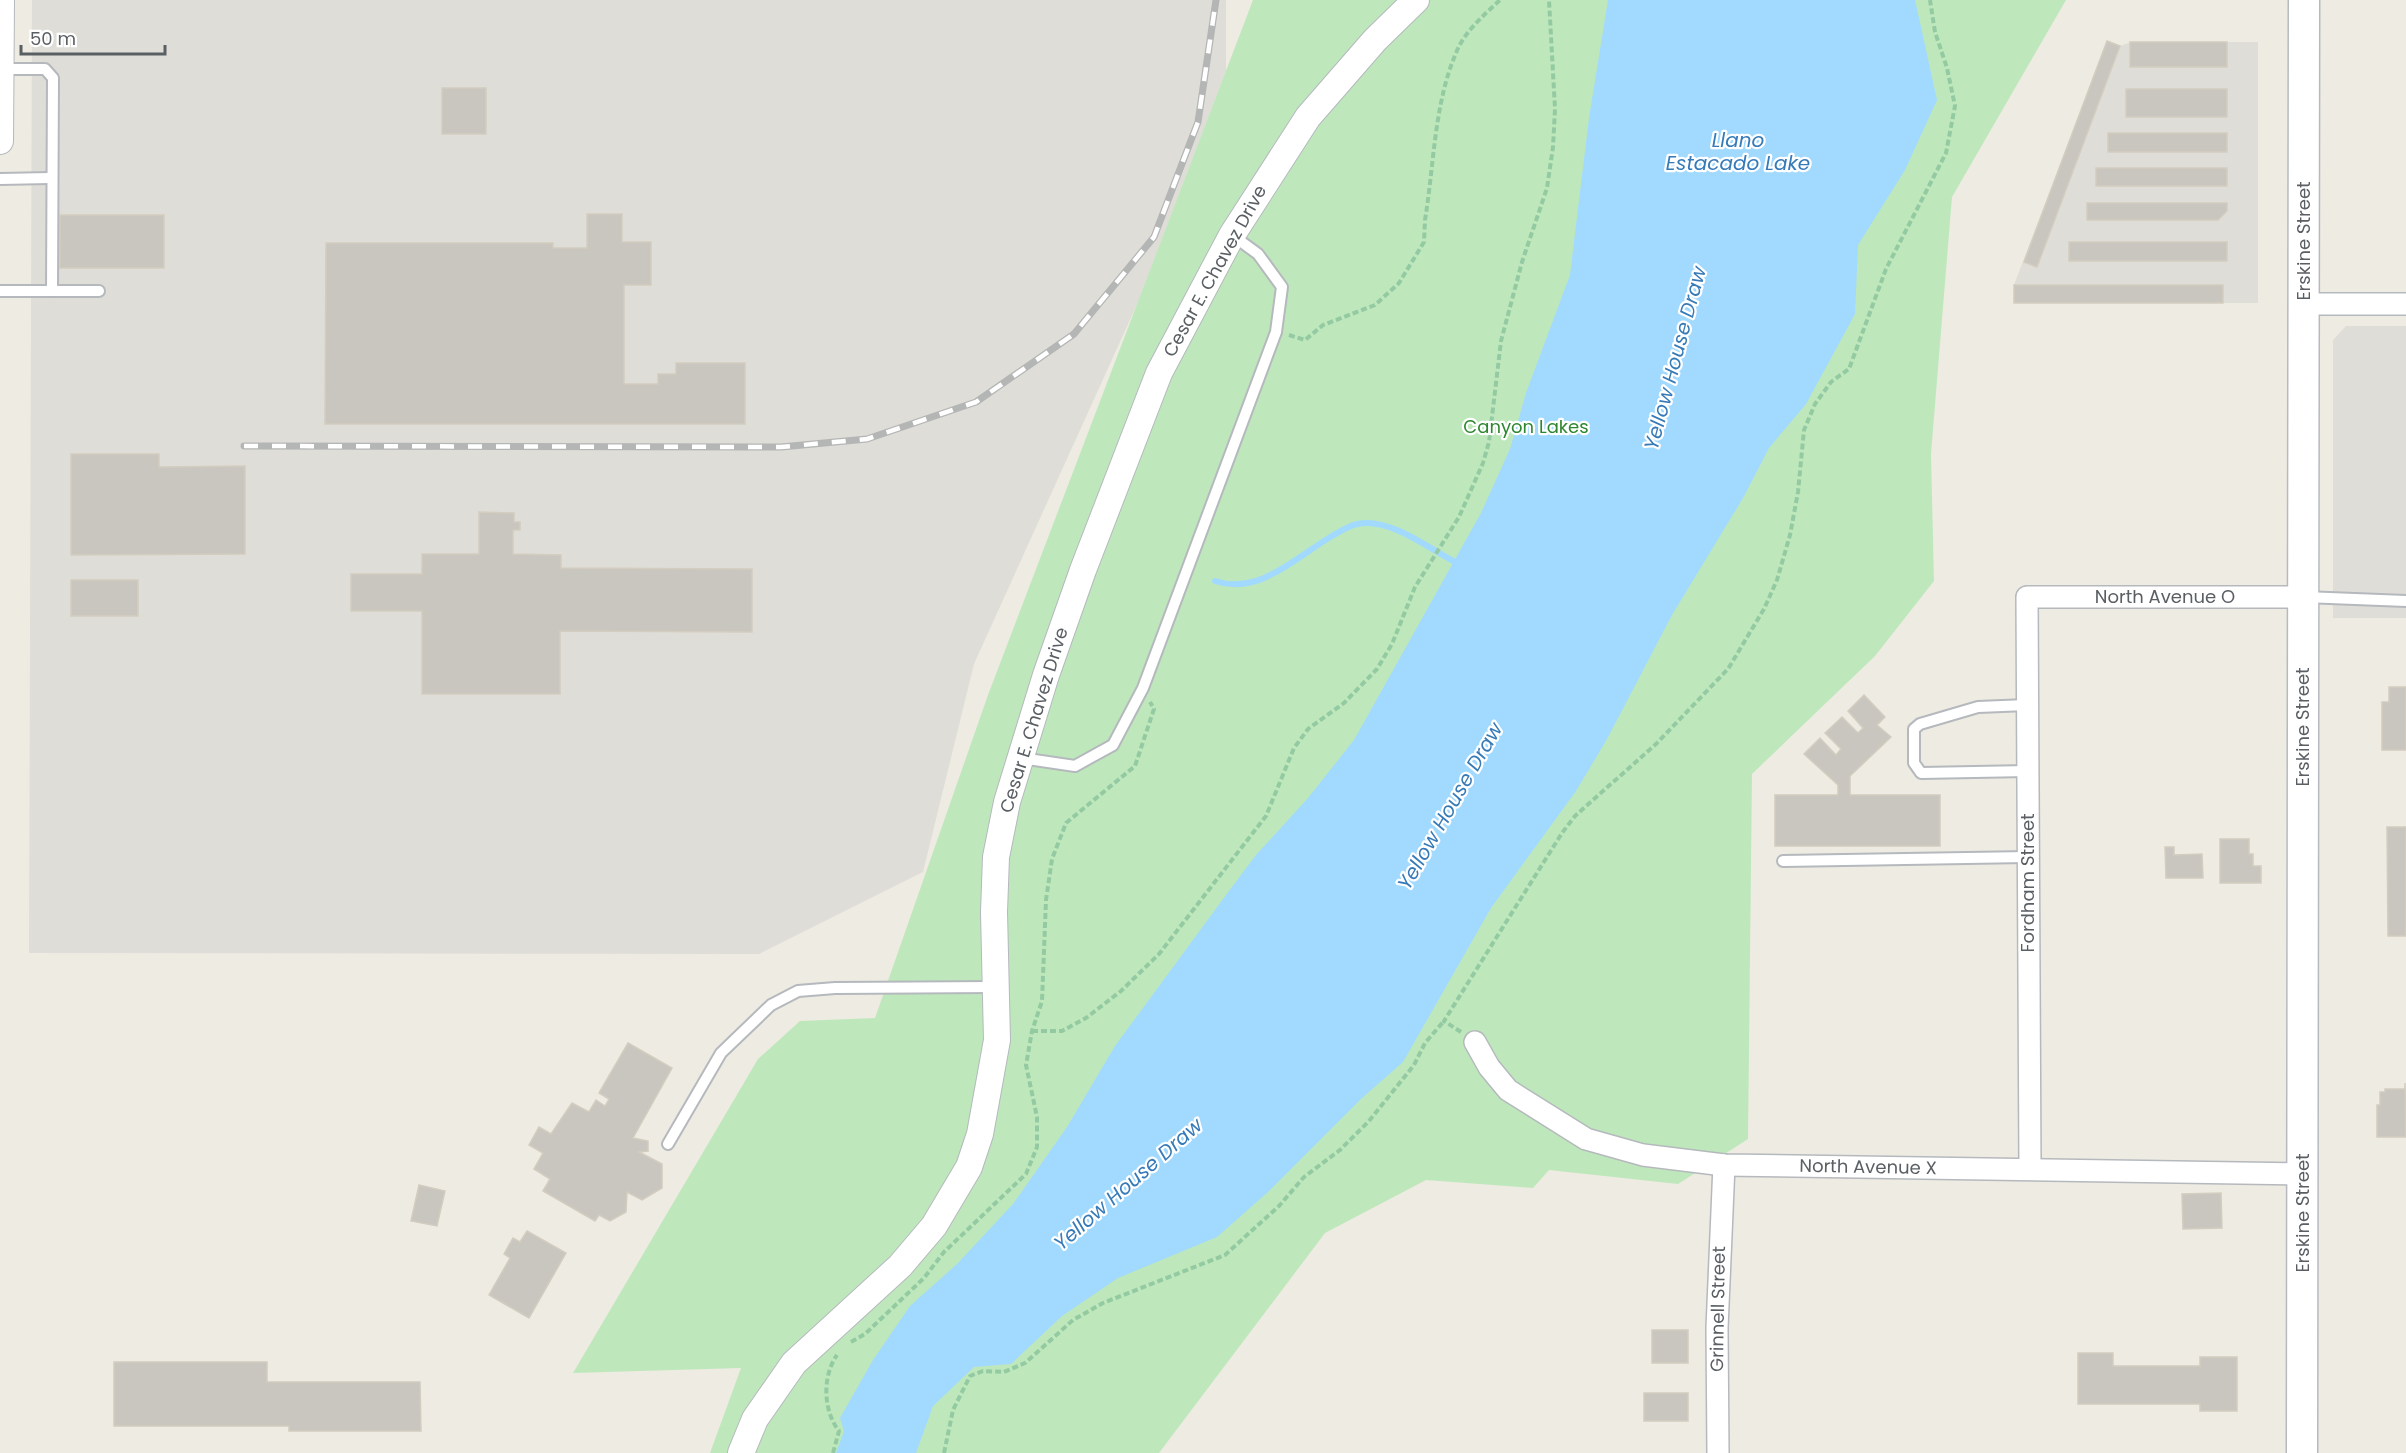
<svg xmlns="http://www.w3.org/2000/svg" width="2406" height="1453" viewBox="0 0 2406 1453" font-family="Poppins,sans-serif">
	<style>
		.industrial { fill: #dfddd7 }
		.green { fill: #bee8bc }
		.water { fill: #a1d9ff }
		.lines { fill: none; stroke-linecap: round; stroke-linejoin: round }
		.stream { stroke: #a1d9ff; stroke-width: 6 }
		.building { fill: #c9c6bf; stroke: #d3cdc0; stroke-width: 1.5 }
		.service-casing { stroke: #b5b9bd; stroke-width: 14 }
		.minor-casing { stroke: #b5b9bd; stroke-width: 24 }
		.tertiary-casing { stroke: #b5b9bd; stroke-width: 28 }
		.secondary-casing { stroke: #b6bac0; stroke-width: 33 }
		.path { stroke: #94caa2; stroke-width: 4; stroke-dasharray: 6 3; stroke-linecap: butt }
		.service { stroke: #fff; stroke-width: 10 }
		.minor { stroke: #fff; stroke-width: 21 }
		.tertiary { stroke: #fff; stroke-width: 26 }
		.secondary { stroke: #fff; stroke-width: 30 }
		.rail-casing { stroke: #b4b5b5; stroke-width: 7 }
		.rail { stroke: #fff; stroke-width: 4.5; stroke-dasharray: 14; stroke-linecap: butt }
		.labels { text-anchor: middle; stroke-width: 4.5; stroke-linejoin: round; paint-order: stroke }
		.street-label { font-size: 18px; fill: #5a5f64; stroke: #fff }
		.park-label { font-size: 18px; fill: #2e8730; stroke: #fff }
		.water-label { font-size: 20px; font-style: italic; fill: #377ab8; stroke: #fff }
	</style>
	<rect width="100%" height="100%" fill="#eeebe2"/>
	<!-- industrial -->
	<g class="industrial">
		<polygon points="32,0 1226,0 1226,71 1139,300 974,664 923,872 759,954 29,953"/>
		<polygon points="2107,41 2120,46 2131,42 2258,42 2258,303 2014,303 2014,285"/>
		<polygon points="2346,326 2406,326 2406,618 2333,618 2333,340"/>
	</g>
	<!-- green -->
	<polygon class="green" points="1253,0 2066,0 1952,197 1931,454 1934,581 1875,656 1752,774 1748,1139 1678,1184 1549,1170 1533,1188 1426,1180 1325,1233 1159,1453 710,1453 741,1368 573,1373 758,1059 800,1021 875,1018 988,695"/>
	<!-- water -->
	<polygon class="water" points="1608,0 1915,0 1937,100 1905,170 1858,245 1855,314 1806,404 1769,448 1743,498 1672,615 1607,739 1576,791 1491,908 1403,1062 1362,1098 1268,1192 1217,1237 1118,1278 1062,1316 1011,1364 974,1367 933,1406 916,1453 836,1453 844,1431 840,1418 873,1360 910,1306 957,1264 1013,1204 1067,1127 1115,1046 1226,895 1256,855 1308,798 1354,740 1481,513 1510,449 1526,393 1570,275 1589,118"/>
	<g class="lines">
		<!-- stream -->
		<path class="stream" d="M1215,581C1259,596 1296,557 1332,536C1342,530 1353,523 1366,523C1397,523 1428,548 1455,562"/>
	</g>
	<!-- building -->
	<g class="building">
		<polygon points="2107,41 2120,46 2037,267 2024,262"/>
		<rect x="2130" y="42" width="97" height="25"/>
		<rect x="442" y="88" width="44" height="46"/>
		<rect x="2126" y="89" width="101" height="28"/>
		<rect x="2108" y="133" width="119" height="19"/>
		<rect x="2096" y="168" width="131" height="18"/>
		<polygon points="2087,203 2227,203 2227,211 2218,220 2087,220"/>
		<polygon points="587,214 622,214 622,242 651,242 651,285 624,285 624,384 658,384 658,374 676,374 676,363 745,363 745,424 325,424 326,243 553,243 553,248 587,248"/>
		<rect x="60" y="215" width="104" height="53"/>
		<rect x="2069" y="242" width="158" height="19"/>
		<rect x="2014" y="285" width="209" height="18"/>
		<polygon points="71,454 159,454 159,467 245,466 245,554 71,555"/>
		<polygon points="479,512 514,513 514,522 520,522 520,530 513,530 513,554 561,555 561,568 752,569 752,632 560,631 560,694 422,694 422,611 351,611 351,574 422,574 422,554 479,554"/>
		<rect x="71" y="580" width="67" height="36"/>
		<polygon points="2389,687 2406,687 2406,750 2382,750 2382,702 2389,702"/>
		<polygon points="1864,695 1885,717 1877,725 1891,737 1850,776 1850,795 1940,795 1940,846 1775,846 1775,795 1838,795 1838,785 1804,754 1820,738 1836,755 1841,749 1825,733 1842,717 1858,733 1863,728 1848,711"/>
		<polygon points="2387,827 2406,827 2406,936 2388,936"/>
		<polygon points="2220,839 2249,839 2249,854 2253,854 2253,866 2261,866 2261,883 2220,883"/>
		<polygon points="2165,847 2174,847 2174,855 2202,854 2203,878 2166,878"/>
		<polygon points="628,1043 672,1068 633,1138 648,1141 648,1151 639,1152 662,1164 662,1188 642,1200 627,1192 626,1212 610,1221 599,1215 595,1221 543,1191 550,1179 534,1169 543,1153 529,1145 539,1127 551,1134 572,1103 589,1112 596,1100 605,1106 609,1099 599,1093"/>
		<polygon points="2405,1083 2406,1137 2377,1137 2377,1105 2380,1105 2380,1092 2385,1092 2385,1089 2405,1089"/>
		<polygon points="419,1185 445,1191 437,1226 411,1221"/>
		<polygon points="2221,1193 2222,1228 2183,1229 2182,1194"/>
		<polygon points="527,1231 566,1253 529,1318 489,1295 510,1258 504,1254 513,1238 520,1242"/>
		<rect x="1652" y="1330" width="36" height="33"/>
		<polygon points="2078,1353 2113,1353 2113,1366 2200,1366 2200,1357 2237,1357 2237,1411 2200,1411 2200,1404 2078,1404"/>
		<polygon points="114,1362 267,1362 267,1382 420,1382 421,1431 289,1431 289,1426 114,1426"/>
		<rect x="1644" y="1393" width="44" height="28"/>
	</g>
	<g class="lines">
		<defs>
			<g id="service">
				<polyline points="0,179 50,178"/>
				<polyline points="0,291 52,291 53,78 45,69 1,69"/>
				<polyline points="52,291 99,291"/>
				<polyline points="2304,597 2406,601"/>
				<polyline points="2027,705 1978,707 1920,724 1914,729 1914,763 1921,773 2028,771"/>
				<polyline points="1021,758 1075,766 1113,745 1143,688 1276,332 1282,287 1258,254 1232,235"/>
				<polyline points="1783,861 2028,857"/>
				<polyline points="668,1144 721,1053 771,1005 798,991 835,988 995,987"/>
			</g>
			<g id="minor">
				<polyline points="2304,304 2406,304"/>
				<polyline points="1475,1042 1489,1067 1508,1090 1586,1139 1643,1155 1724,1165 2303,1174"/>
				<polyline points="2030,1169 2027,597 2304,597"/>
				<polyline points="1718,1453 1717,1328 1724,1165"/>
			</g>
			<g id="tertiary">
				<polyline points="0,141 1,0"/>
				<polyline points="741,1453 755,1419 794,1363 900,1266 934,1226 969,1167 980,1134 997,1040 994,912 996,857 1007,802 1046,675 1083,570 1159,373 1232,235 1308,117 1375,40 1416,0"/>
			</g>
			<polyline id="secondary" points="2302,1453 2304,0"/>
		</defs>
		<!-- service casing -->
		<use href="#service" class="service-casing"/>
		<!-- minor casing -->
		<use href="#minor" class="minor-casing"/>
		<!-- tertiary casing -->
		<use href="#tertiary" class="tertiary-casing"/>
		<!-- secondary casing -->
		<use href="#secondary" class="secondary-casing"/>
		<!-- path -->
		<g class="path">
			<path d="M1289,335L1305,340L1323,325L1375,305L1399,283L1424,242L1425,220C1434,166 1434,104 1456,53C1464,32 1484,15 1500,0"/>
			<polyline points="1032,1031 1062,1031 1086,1018 1121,991 1159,954 1266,816 1294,748 1308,729 1344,703 1377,669 1392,644 1415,587 1459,517 1483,463 1489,442 1501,341 1522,262 1547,188 1553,147 1555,109 1549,0"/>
			<polyline points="1461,1032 1444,1021 1562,833 1575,816 1656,744 1728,669 1764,609 1777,580 1790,535 1798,492 1804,430 1815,404 1831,382 1849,369 1886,269 1946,153 1955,106 1947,68 1935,32 1930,0"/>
			<polyline points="851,1342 865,1334 924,1278 944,1252 1026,1174 1037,1147 1037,1117 1026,1065 1032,1031 1042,1001 1046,900 1052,859 1066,823 1135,766 1154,709 1150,702"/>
			<path d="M833,1453L839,1431C823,1411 822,1376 837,1355"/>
			<polyline points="944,1453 953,1410 970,1376 983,1371 1004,1372 1025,1363 1073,1320 1103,1303 1225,1255 1279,1206 1304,1177 1340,1150 1369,1121 1414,1065 1425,1043 1444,1021"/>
		</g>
		<!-- service -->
		<use href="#service" class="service"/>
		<!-- minor -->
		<use href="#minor" class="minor"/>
		<!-- tertiary -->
		<use href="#tertiary" class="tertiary"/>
		<!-- secondary -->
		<use href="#secondary" class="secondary"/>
		<defs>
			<polyline id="rail" points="244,446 781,447 867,439 976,402 1074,334 1154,237 1198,122 1216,0"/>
		</defs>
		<!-- rail casing -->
		<use href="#rail" class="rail-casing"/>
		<!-- rail -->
		<use href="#rail" class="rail"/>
	</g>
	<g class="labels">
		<!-- street labels -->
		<g class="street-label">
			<text transform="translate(2304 241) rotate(-90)" y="6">Erskine Street</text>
			<text transform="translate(1215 271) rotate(-61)" y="6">Cesar E. Chavez Drive</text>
			<text x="2165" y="603">North Avenue O</text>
			<text transform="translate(1034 720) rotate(-73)" y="6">Cesar E. Chavez Drive</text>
			<text transform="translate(2303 727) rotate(-90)" y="6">Erskine Street</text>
			<text transform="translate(2028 883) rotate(-90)" y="6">Fordham Street</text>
			<text transform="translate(1868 1167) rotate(1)" y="6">North Avenue X</text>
			<text transform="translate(2303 1213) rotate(-90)" y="6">Erskine Street</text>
			<text transform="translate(1718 1309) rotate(-89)" y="6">Grinnell Street</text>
		</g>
		<!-- park labels -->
		<g class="park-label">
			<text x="1526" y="433">Canyon Lakes</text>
		</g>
		<!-- water labels -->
		<g class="water-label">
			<text x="1738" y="147">Llano<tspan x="1738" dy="23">Estacado Lake</tspan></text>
			<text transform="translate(1675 358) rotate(-75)" y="7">Yellow House Draw</text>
			<text transform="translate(1450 806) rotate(-60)" y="7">Yellow House Draw</text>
			<text transform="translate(1128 1184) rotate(-41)" y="7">Yellow House Draw</text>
		</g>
	</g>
	<!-- scale -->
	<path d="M21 45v9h144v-9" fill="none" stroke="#5a5f64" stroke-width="3"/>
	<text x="30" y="45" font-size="18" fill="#5a5f64" stroke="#ffffff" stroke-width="4.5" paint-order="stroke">50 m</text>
</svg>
